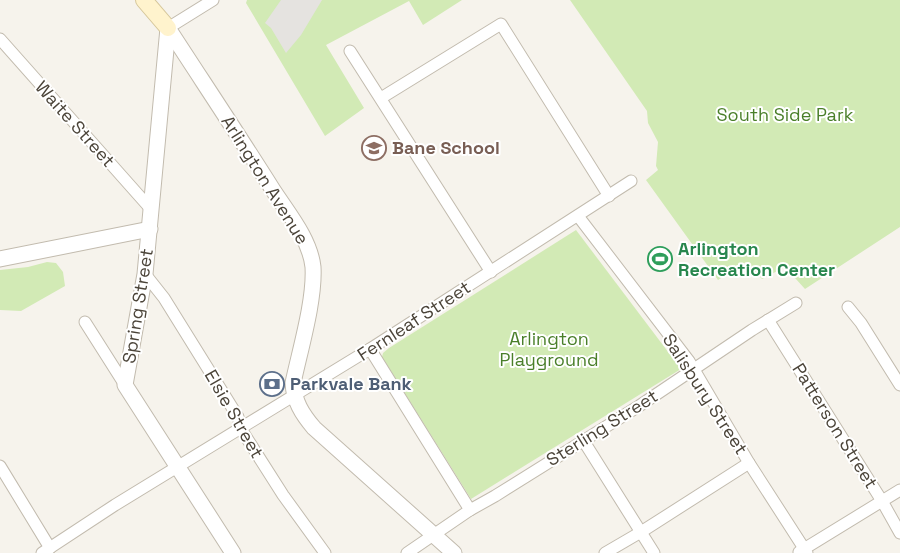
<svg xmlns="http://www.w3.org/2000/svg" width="900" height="553" viewBox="0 0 900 553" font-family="'Space Grotesk',sans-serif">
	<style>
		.green { fill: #d2eab5 }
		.parking { fill: #e5e3e0 }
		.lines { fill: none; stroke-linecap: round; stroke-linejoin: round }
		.minor-casing { stroke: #c2bbae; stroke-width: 13 }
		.tertiary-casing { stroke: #c2bbae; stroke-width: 17 }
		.secondary-casing { stroke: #d6c79b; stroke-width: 18 }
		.minor { stroke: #fff; stroke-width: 11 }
		.tertiary { stroke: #fff; stroke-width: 15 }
		.secondary { stroke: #fff3cd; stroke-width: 16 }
		.labels { text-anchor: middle; stroke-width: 4; stroke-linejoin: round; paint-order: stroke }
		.park-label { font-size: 18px; fill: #4a7f2a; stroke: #fff }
		.street-label { font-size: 18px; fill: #4b4439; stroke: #fff }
		.education-label { font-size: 18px; font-weight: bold; fill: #785e54; stroke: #fff; text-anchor: start }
		.leisure-label { font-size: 18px; font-weight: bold; fill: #27864d; stroke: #fff; text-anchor: start }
		.service-label { font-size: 18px; font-weight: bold; fill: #4e5e75; stroke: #fff; text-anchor: start }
	</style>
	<rect width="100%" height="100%" fill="#f6f3ec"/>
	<!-- green -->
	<g class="green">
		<polygon points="247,0 462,0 423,25 409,1 326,45 364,108 325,136 246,3"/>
		<polygon points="570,0 900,0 900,227 805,289 785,267 762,279 746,262 718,280 646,180 658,170 656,166 658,142 648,123 647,111"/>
		<polygon points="576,230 681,369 471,499 382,357 383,353 389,348"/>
		<polygon points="47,262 56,263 63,272 65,286 21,311 0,310 0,270 28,267"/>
	</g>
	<!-- parking -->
	<polygon class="parking" points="281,0 322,0 301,35 286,53 271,28 265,23"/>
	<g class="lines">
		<defs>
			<g id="minor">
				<polyline points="165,23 168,28 213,0"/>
				<polyline points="0,39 150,208"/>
				<polyline points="350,51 491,272"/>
				<polyline points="381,98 501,24 609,196"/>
				<polyline points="578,216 689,361 749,463 807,553"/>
				<polyline points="145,274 164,298 238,417 241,429 283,495 325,553"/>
				<polyline points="848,307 861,323 900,385"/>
				<polyline points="768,320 882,501 900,533"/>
				<polyline points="85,322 125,385"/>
				<polyline points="370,349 470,510"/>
				<polyline points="583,440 654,553"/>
				<polyline points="0,466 50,548"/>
				<polyline points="799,552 900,490"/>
				<polyline points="42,553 115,505 370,349 631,181"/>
				<polyline points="407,553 470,510 495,496 639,406 752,330 796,303"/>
				<polyline points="605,553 641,532 749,463"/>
			</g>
			<g id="tertiary">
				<path d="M168,28C203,82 239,136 273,190C288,213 310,239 313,267C315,300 300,350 293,383C294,401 302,414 314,428L454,553"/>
				<polyline points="168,28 145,274 125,385 233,553"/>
				<polyline points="0,259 150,229"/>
			</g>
			<polyline id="secondary" points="144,0 168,28"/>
		</defs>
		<!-- minor casing -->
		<use href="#minor" class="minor-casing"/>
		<!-- tertiary casing -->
		<use href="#tertiary" class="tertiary-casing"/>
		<!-- secondary casing -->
		<use href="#secondary" class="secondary-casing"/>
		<!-- minor -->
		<use href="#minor" class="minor"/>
		<!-- tertiary -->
		<use href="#tertiary" class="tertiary"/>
		<!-- secondary -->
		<use href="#secondary" class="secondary"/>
	</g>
	<!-- icons -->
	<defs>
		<symbol id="school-ring" viewBox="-11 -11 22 22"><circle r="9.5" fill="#fff" stroke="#8d6e63" stroke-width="1.5"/><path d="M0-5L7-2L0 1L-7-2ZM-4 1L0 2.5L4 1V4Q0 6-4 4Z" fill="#8d6e63"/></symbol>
		<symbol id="stadium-ring" viewBox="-11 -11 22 22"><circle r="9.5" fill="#fff" stroke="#2e9e5b" stroke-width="1.5"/><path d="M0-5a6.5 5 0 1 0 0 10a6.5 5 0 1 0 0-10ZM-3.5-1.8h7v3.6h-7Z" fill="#2e9e5b"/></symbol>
		<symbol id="bank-ring" viewBox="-11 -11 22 22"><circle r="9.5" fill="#fff" stroke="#5c6f8a" stroke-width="1.5"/><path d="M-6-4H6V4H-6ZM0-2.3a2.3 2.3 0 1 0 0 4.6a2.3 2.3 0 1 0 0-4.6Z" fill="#5c6f8a"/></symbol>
	</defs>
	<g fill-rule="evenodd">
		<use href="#school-ring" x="360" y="134" width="28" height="28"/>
		<use href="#stadium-ring" x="646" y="245" width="28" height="28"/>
		<use href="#bank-ring" x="258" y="370" width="28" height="28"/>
	</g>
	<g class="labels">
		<!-- park labels -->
		<g class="park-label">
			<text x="785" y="121">South Side Park</text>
			<text x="549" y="345">Arlington<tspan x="549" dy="21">Playground</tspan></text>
		</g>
		<!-- street labels -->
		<g class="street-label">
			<text transform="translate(75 124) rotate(48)" y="6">Waite Street</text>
			<text transform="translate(265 180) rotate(58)" y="6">Arlington Avenue</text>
			<text transform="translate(138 306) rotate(-81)" y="6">Spring Street</text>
			<text transform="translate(414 321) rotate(-33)" y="6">Fernleaf Street</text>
			<text transform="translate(705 394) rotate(57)" y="6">Salisbury Street</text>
			<text transform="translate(234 414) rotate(60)" y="6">Elsie Street</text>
			<text transform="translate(835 426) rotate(58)" y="6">Patterson Street</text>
			<text transform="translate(602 428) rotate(-32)" y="6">Sterling Street</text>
		</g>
		<!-- education labels -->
		<g class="education-label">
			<text x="392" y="154">Bane School</text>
		</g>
		<!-- leisure labels -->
		<g class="leisure-label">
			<text x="678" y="255">Arlington<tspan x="678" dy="21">Recreation Center</tspan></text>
		</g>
		<!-- service labels -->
		<g class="service-label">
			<text x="290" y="390">Parkvale Bank</text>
		</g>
	</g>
</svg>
